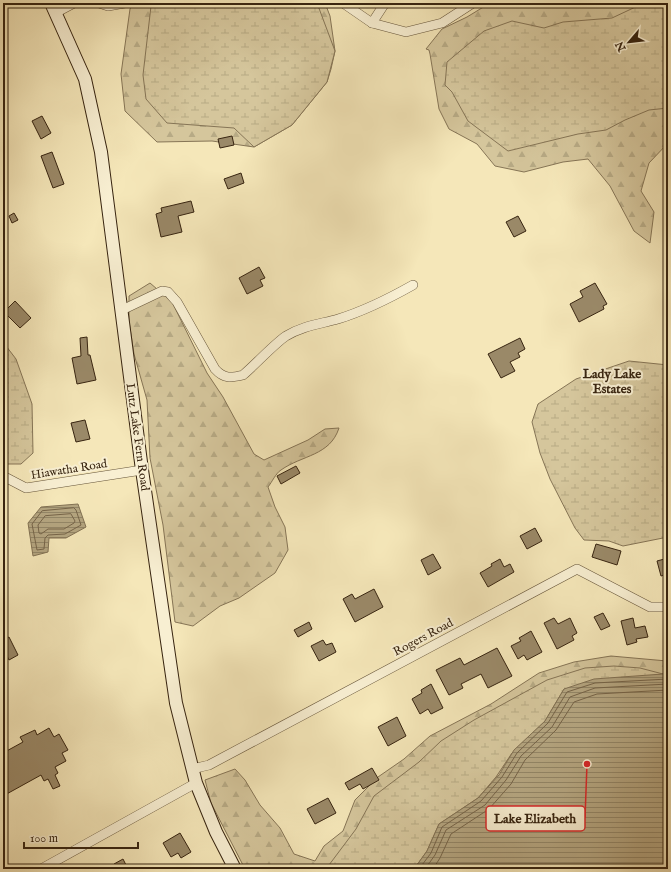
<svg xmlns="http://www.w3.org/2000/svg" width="671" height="872" viewBox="0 0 671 872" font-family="'IM FELL English',serif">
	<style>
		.forest { fill: url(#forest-firs); stroke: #867556 }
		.wetland { fill: url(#wetland-marsh); stroke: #867556 }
		.water { fill: url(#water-rules); stroke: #827153 }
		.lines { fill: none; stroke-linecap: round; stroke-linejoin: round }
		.shore { stroke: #766448; stroke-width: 1 }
		.building { fill: #9a8968; stroke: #372410 }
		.minor-casing { stroke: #66553a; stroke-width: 10 }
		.secondary-casing { stroke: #372410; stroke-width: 14 }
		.minor { stroke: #f8efd2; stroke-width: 9 }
		.secondary { stroke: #f8efd2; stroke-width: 12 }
		.labels { text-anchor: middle; stroke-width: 4; stroke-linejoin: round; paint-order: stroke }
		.street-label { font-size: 12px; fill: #372410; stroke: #f8efd2 }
		.neighbourhood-label { font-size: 13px; font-weight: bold; fill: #372410; stroke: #f8efd2 }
		.leader { fill: none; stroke: #d62828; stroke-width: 1.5 }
		.callout-dot { fill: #d62828; stroke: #f8efd2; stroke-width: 1.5 }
		.callout { fill: #f8efd2; stroke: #d62828; stroke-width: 1.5 }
		.callout-label { font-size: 13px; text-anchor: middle; font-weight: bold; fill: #372410 }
	</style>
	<defs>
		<pattern id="forest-firs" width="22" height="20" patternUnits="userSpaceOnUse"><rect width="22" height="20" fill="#d5c69c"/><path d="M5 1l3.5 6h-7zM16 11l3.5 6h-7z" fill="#b7aa85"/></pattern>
		<pattern id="wetland-marsh" width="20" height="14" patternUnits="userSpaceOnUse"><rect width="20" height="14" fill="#d5c69c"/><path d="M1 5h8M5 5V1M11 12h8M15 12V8" fill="none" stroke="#b7aa85"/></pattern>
		<pattern id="water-rules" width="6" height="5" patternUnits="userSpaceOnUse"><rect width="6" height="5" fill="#b4a580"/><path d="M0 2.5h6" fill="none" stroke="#938667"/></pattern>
	</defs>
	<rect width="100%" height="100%" fill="#f5e7b9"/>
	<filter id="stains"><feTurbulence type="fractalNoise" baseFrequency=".005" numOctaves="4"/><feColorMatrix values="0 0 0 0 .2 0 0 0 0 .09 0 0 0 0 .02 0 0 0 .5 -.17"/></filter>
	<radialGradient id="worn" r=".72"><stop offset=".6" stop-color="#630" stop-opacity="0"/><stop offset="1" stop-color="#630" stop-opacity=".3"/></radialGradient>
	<!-- forest -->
	<g class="forest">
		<polygon points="133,3 325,3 330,16 335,51 331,69 327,82 292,125 254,147 212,141 157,142 125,111 121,74 130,9"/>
		<polygon points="490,3 560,3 564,5 599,7 612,3 668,3 668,143 649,163 641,191 654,212 650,243 634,231 610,186 588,159 563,162 524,172 495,166 477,144 449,129 439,109 430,54 429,50 426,49 442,29 467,17"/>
		<path d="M150,283L172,302L207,373L223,397L254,454L264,460L308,440L325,429L339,428C330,456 302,455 281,470C276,473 272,482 268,487L275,507L285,527L288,550L275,573L239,598L220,606L193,626L175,622L163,525L150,458L147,400L134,354L129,321V296Z"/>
		<polygon points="611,656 667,661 663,674 634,678 545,721 512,753 496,777 478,798 439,824 427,851 414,869 245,869 211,803 205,780 235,769 245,780 260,805 280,828 294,854 315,861 324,846 343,831 355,800 378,777 404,759 430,736 491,704 539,673 574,662"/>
	</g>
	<!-- wetland -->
	<g class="wetland">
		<polygon points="154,3 317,3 335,51 327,82 292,125 254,147 234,128 167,123 146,99 143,75 151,6"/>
		<polygon points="644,3 668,3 668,108 649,110 625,120 606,130 578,134 508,151 468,121 452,92 445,85 447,62 484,31 512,21 544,28 563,22 612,18"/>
		<polygon points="3,342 16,359 32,404 33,453 21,464 3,464"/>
		<polygon points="629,361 668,365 668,537 623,546 609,541 584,540 575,528 550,479 540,453 532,422 538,404 576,379"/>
		<polygon points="614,666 640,668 663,674 564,689 545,721 512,753 496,777 478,798 439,824 427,851 414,869 326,869 356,829 374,796 419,762 441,741 474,720 547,680 585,668"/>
	</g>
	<!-- water -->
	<g class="water">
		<polygon points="78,504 86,527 66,538 49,538 48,552 33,556 28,523 41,507"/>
		<polygon points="663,674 668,675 668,869 414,869 427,851 439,824 478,798 499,775 514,750 545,721 564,689 594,679"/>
	</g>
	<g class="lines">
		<!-- shore -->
		<g class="shore">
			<polygon points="74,508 76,510 81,525 65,534 48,535 45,538 44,549 37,550 32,524 42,511"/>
			<polygon points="71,514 75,521 74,523 64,529 48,529 41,534 39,533 38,525 45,516"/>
			<polyline points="419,869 431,853 442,827 481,801 502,777 517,753 548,723 567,692 595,683 668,679"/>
			<polyline points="425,869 435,855 446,830 485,805 506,780 521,756 552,727 570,697 595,688 668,684"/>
			<polyline points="433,869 440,858 451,834 489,809 511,784 525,760 556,730 574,702 597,694 668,690"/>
		</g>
	</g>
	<!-- building -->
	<g class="building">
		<polygon points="42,116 51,133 41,139 32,121"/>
		<polygon points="232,136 234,145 220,148 218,139"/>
		<polygon points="52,152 64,184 53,188 41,156"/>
		<polygon points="241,173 244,183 228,189 224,179"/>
		<polygon points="191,201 194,212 178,216 182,232 161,237 156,214 162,212 161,208"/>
		<polygon points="14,213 18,220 12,223 9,216"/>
		<polygon points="518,216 526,231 514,237 506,222"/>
		<polygon points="259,267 265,278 260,280 263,286 247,294 239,278"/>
		<polygon points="595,283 607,304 603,306 604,309 579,322 570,304 583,297 580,291"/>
		<polygon points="15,301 31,318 20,328 4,312"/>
		<polygon points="87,337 88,355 90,355 96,380 77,384 72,358 81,356 80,338"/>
		<polygon points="520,338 525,349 518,353 520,357 510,362 515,371 501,378 488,354"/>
		<polygon points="85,420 90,439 76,442 71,423"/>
		<polygon points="296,466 300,473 281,484 277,476"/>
		<polygon points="535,528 542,541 527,549 520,536"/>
		<polygon points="596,544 621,551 617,565 592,557"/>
		<polygon points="433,554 441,568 428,575 421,560"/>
		<polygon points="668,558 668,574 661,576 657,561"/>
		<polygon points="500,559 504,567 510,564 514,572 488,587 480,573 492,566 491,564"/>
		<polygon points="374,589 383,607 355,622 343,599 352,594 355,599"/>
		<polygon points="603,613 610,626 601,630 594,617"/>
		<polygon points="554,618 558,624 570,618 577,633 572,636 574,640 557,649 544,623"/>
		<polygon points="633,618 635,628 645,626 648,637 636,639 637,642 627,645 621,621"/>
		<polygon points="309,622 312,629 298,637 294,630"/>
		<polygon points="531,631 542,652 527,660 524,655 518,659 511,646 521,641 519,638"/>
		<polygon points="9,637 18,655 9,660 3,648 3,640"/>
		<polygon points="323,640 326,645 332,643 336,652 319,661 311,646"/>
		<polygon points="497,648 512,676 488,688 481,674 461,684 463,688 449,695 436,670 460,658 464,665"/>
		<polygon points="431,684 443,708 431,714 428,709 420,714 412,699 422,693 421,690"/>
		<polygon points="397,717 406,736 388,746 378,727"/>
		<polygon points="49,728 54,737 59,734 68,750 62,753 66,761 55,767 58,773 55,775 60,786 53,789 48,779 44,781 41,775 3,796 3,753 23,742 20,737 35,730 37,735"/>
		<polygon points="372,768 379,780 363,789 360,784 349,790 345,783"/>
		<polygon points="328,798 336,813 315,824 307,809"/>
		<polygon points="180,833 191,852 181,858 178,853 171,857 163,843"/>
		<polygon points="123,859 128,869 117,869 114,864"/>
	</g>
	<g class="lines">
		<defs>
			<g id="minor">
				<polyline points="99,3 108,6 125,3"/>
				<polyline points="343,3 372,23 406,32 442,23 473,3"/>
				<polyline points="57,12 74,3"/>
				<polyline points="372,23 385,3"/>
				<path d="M122,310L162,291L168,292L177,302L215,369C224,379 231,378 243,375C256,364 273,345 286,336C302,326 320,324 338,319C364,311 390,298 413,285"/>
				<polyline points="3,476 26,488 142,470"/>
				<polyline points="192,769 209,765 577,569 650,607 668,607"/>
				<polyline points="41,869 196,783"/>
			</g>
			<polyline id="secondary" points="51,3 85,79 101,152 142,470 176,703 196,783 216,832 235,869"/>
		</defs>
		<!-- minor casing -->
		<use href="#minor" class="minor-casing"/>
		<!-- secondary casing -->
		<use href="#secondary" class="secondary-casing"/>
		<!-- minor -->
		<use href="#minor" class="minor"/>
		<!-- secondary -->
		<use href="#secondary" class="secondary"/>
	</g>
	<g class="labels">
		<!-- street labels -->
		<g class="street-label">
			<text transform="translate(138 437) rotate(82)" y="4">Lutz Lake Fern Road</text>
			<text transform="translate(69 469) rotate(-9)" y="4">Hiawatha Road</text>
			<text transform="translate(423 637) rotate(-28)" y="4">Rogers Road</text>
		</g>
		<!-- neighbourhood labels -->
		<g class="neighbourhood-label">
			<text x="612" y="378">Lady Lake<tspan x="612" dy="15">Estates</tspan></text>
		</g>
	</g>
	<!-- callouts -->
	<path class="leader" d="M587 764L585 818"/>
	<circle class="callout-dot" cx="587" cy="764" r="4"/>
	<rect class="callout" x="486" y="806" width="99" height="25" rx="4"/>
	<g class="callout-label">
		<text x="535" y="823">Lake Elizabeth</text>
	</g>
	<!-- margin -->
	<rect width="671" height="872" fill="none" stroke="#f5e7b9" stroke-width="16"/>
	<rect x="4" y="4" width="663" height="864" fill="none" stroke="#372410" stroke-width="2"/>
	<rect x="8" y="8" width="655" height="856" fill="none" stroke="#372410"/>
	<!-- north arrow -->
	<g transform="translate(629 42) rotate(242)" stroke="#f8efd2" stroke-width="3" paint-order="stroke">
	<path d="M0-3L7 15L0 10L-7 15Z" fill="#372410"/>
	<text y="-6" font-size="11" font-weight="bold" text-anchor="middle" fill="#372410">N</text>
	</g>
	<!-- scale -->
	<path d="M24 842v6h114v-6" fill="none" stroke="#372410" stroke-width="2"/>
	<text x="30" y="842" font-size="12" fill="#372410" stroke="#f8efd2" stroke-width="3" paint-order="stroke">100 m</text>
	<rect width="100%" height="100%" filter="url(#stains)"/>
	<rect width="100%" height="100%" fill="url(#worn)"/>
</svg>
